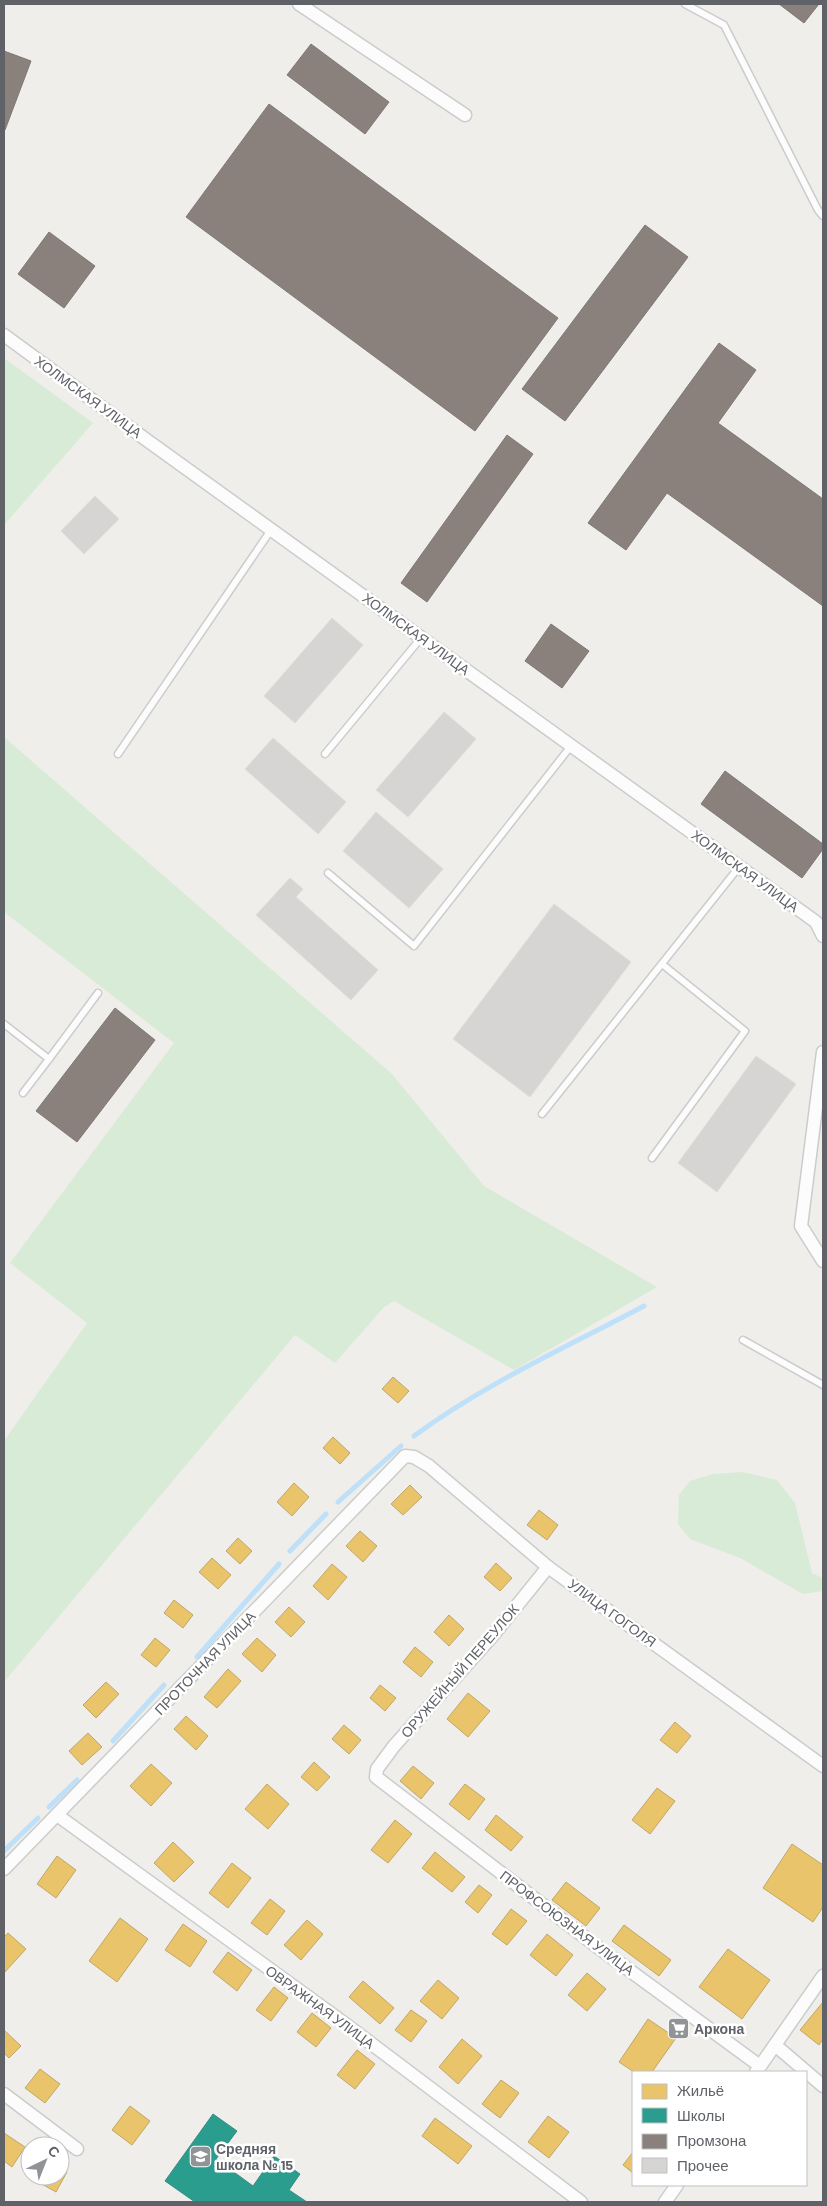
<svg xmlns="http://www.w3.org/2000/svg" width="827" height="2206" viewBox="0 0 827 2206" font-family="Barlow,sans-serif">
	<style>
		.green { fill: #d8ebd6 }
		.homes { fill: #e9c46a; stroke: #c0a769 }
		.schools { fill: #2a9d8f; stroke: #3a8c83 }
		.industry { fill: #8a817c; stroke: #7d7876 }
		.lines { fill: none; stroke-linecap: round; stroke-linejoin: round }
		.stream { stroke: #bfe0f9; stroke-width: 5 }
		.building { fill: #d6d5d3; stroke: #deddd9 }
		.lane-casing { stroke: #cbcccc; stroke-width: 9 }
		.street-casing { stroke: #cbcccc; stroke-width: 15 }
		.lane { stroke: #fdfcfc; stroke-width: 6 }
		.street { stroke: #fdfcfc; stroke-width: 12 }
		.labels { text-anchor: middle; stroke-width: 5; stroke-linejoin: round; paint-order: stroke }
		.street-label { font-size: 14px; fill: #5f6368; stroke: #fff }
		.poi-label { font-size: 14px; font-weight: bold; fill: #5f6368; stroke: #fff; text-anchor: start }
	</style>
	<rect width="100%" height="100%" fill="#efeeea"/>
	<!-- green -->
	<g class="green">
		<polygon points="4,358 93,423 4,525"/>
		<polygon points="4,737 392,1074 484,1186 657,1287 514,1370 394,1301 384,1307 335,1363 295,1335 4,1682 4,1441 87,1323 10,1263 174,1043 4,912"/>
		<polygon points="742,1472 777,1480 795,1503 812,1573 823,1578 823,1591 803,1594 740,1558 690,1539 678,1524 679,1495 690,1481 713,1474"/>
	</g>
	<!-- homes -->
	<g class="homes">
		<polygon points="393,1377 409,1391 398,1403 382,1389"/>
		<polygon points="333,1437 350,1453 340,1464 323,1448"/>
		<polygon points="294,1483 309,1497 292,1516 277,1502"/>
		<polygon points="410,1485 422,1497 403,1515 391,1504"/>
		<polygon points="539,1510 558,1525 547,1540 527,1525"/>
		<polygon points="360,1531 377,1546 363,1562 346,1546"/>
		<polygon points="238,1538 252,1551 240,1564 226,1551"/>
		<polygon points="212,1558 231,1575 218,1589 199,1572"/>
		<polygon points="496,1563 512,1578 500,1591 484,1577"/>
		<polygon points="332,1564 347,1577 328,1600 313,1586"/>
		<polygon points="174,1600 193,1615 183,1628 164,1613"/>
		<polygon points="289,1607 305,1622 291,1637 275,1622"/>
		<polygon points="449,1615 464,1629 449,1646 434,1632"/>
		<polygon points="155,1638 170,1650 156,1667 141,1655"/>
		<polygon points="257,1638 276,1655 262,1672 242,1654"/>
		<polygon points="415,1647 433,1662 421,1677 403,1662"/>
		<polygon points="228,1669 241,1681 217,1708 204,1697"/>
		<polygon points="106,1682 119,1694 96,1718 83,1705"/>
		<polygon points="380,1685 396,1698 385,1711 370,1698"/>
		<polygon points="468,1693 490,1711 468,1737 447,1719"/>
		<polygon points="186,1716 208,1736 196,1750 174,1729"/>
		<polygon points="675,1722 691,1736 677,1753 660,1740"/>
		<polygon points="344,1725 361,1740 349,1754 332,1739"/>
		<polygon points="88,1733 102,1747 82,1765 69,1751"/>
		<polygon points="314,1762 330,1777 317,1791 301,1777"/>
		<polygon points="151,1764 172,1783 151,1806 130,1786"/>
		<polygon points="413,1766 434,1783 421,1799 400,1781"/>
		<polygon points="267,1784 289,1804 268,1829 245,1809"/>
		<polygon points="465,1784 485,1799 469,1820 449,1804"/>
		<polygon points="657,1788 675,1801 650,1834 632,1820"/>
		<polygon points="496,1815 523,1837 511,1851 485,1830"/>
		<polygon points="395,1820 412,1834 388,1863 371,1850"/>
		<polygon points="173,1842 194,1862 174,1882 154,1863"/>
		<polygon points="792,1844 823,1865 823,1907 813,1922 763,1888"/>
		<polygon points="435,1852 465,1877 452,1892 422,1868"/>
		<polygon points="57,1856 76,1870 56,1898 37,1884"/>
		<polygon points="232,1863 251,1878 228,1908 209,1893"/>
		<polygon points="566,1882 600,1908 586,1926 552,1900"/>
		<polygon points="479,1885 492,1895 478,1913 465,1902"/>
		<polygon points="270,1899 285,1911 267,1935 251,1923"/>
		<polygon points="511,1909 527,1921 507,1945 492,1934"/>
		<polygon points="120,1918 148,1939 117,1982 89,1961"/>
		<polygon points="307,1920 323,1934 301,1960 284,1945"/>
		<polygon points="183,1924 207,1941 190,1967 165,1950"/>
		<polygon points="624,1925 671,1960 659,1976 612,1941"/>
		<polygon points="8,1933 26,1949 4,1973 4,1937"/>
		<polygon points="547,1934 573,1955 556,1976 530,1955"/>
		<polygon points="728,1949 770,1980 742,2019 699,1987"/>
		<polygon points="228,1952 252,1970 237,1991 213,1972"/>
		<polygon points="587,1973 606,1989 587,2011 568,1995"/>
		<polygon points="438,1980 459,1998 442,2019 420,2001"/>
		<polygon points="363,1981 394,2008 380,2024 349,1997"/>
		<polygon points="274,1987 288,1998 271,2021 256,2010"/>
		<polygon points="823,2002 823,2039 819,2045 800,2030"/>
		<polygon points="411,2010 427,2021 411,2042 395,2030"/>
		<polygon points="312,2013 331,2028 316,2047 297,2032"/>
		<polygon points="648,2019 676,2038 652,2072 634,2072 619,2062"/>
		<polygon points="4,2030 21,2046 9,2058 4,2053"/>
		<polygon points="462,2039 482,2056 458,2084 439,2067"/>
		<polygon points="357,2050 375,2064 355,2089 337,2075"/>
		<polygon points="40,2069 60,2084 45,2103 25,2088"/>
		<polygon points="501,2080 519,2093 500,2118 482,2104"/>
		<polygon points="130,2106 150,2121 132,2145 112,2130"/>
		<polygon points="548,2116 569,2132 549,2158 528,2142"/>
		<polygon points="435,2118 472,2146 458,2164 422,2136"/>
		<polygon points="4,2133 25,2147 12,2167 4,2161"/>
		<polygon points="633,2152 633,2173 623,2165"/>
		<polygon points="60,2168 67,2172 56,2192 31,2178 32,2176 60,2176"/>
	</g>
	<!-- schools -->
	<polygon class="schools" points="213,2114 237,2131 216,2159 253,2186 274,2156 300,2174 289,2190 307,2202 195,2202 165,2181"/>
	<!-- industry -->
	<g class="industry">
		<polygon points="779,4 819,4 804,23"/>
		<polygon points="311,44 389,102 365,134 287,75"/>
		<polygon points="4,51 31,61 5,130 4,130"/>
		<polygon points="269,104 558,318 475,431 186,217"/>
		<polygon points="645,225 688,257 565,421 522,389"/>
		<polygon points="49,232 95,266 64,308 18,274"/>
		<polygon points="719,343 756,370 718,423 823,499 823,606 667,493 626,550 588,523"/>
		<polygon points="507,435 533,454 427,602 401,583"/>
		<polygon points="551,624 589,651 562,688 525,661"/>
		<polygon points="725,771 823,844 823,849 802,878 701,804"/>
		<polygon points="115,1008 155,1040 77,1142 36,1111"/>
	</g>
	<g class="lines">
		<!-- stream -->
		<g class="stream">
			<path d="M414,1436C484,1384 567,1347 644,1306"/>
			<polyline points="338,1502 401,1446"/>
			<polyline points="290,1551 326,1514"/>
			<polyline points="197,1657 279,1564"/>
			<polyline points="113,1741 164,1685"/>
			<polyline points="49,1807 77,1780"/>
			<polyline points="4,1851 38,1818"/>
		</g>
	</g>
	<!-- building -->
	<g class="building">
		<polygon points="95,496 119,519 84,554 61,531"/>
		<polygon points="332,618 363,645 295,723 264,696"/>
		<polygon points="444,712 476,739 408,817 376,790"/>
		<polygon points="273,738 346,802 318,834 245,769"/>
		<polygon points="376,812 443,869 409,908 343,851"/>
		<polygon points="290,878 303,889 296,897 378,970 351,1000 256,915"/>
		<polygon points="554,904 631,962 530,1097 453,1039"/>
		<polygon points="756,1056 796,1084 717,1192 678,1163"/>
	</g>
	<g class="lines">
		<defs>
			<g id="lane">
				<polyline points="685,4 724,25 818,210 823,216"/>
				<polyline points="118,754 271,530"/>
				<polyline points="325,754 421,638"/>
				<polyline points="328,873 414,946 571,746"/>
				<polyline points="4,1024 49,1059 98,993"/>
				<polyline points="23,1093 49,1059"/>
				<polyline points="542,1114 739,867"/>
				<polyline points="652,1158 745,1031 662,964"/>
				<polyline points="743,1340 823,1385"/>
			</g>
			<g id="street">
				<polyline points="299,4 465,115"/>
				<polyline points="4,335 148,441 816,922 823,936"/>
				<polyline points="823,1052 801,1226 823,1261"/>
				<polyline points="548,1567 494,1634 394,1746 377,1769 376,1777 599,1948 760,2066"/>
				<polyline points="57,1815 344,2023 581,2202"/>
				<polyline points="4,1869 405,1456 414,1457 429,1466 548,1567 823,1766"/>
				<polyline points="775,2045 823,2086"/>
				<polyline points="756,2072 823,1976"/>
				<polyline points="4,2094 77,2149"/>
				<polyline points="665,2202 677,2185"/>
			</g>
		</defs>
		<!-- lane casing -->
		<use href="#lane" class="lane-casing"/>
		<!-- street casing -->
		<use href="#street" class="street-casing"/>
		<!-- lane -->
		<use href="#lane" class="lane"/>
		<!-- street -->
		<use href="#street" class="street"/>
	</g>
	<!-- icons -->
	<defs>
		<symbol id="supermarket-square" viewBox="-11 -11 22 22"><rect x="-9" y="-9" width="18" height="18" rx="4" fill="#919496" stroke="#fff"/><path d="M-6-5.5h2.5l.6 2H6L4.5 2H-2.5L-4.4-4H-6ZM-1.5 3.2a1.3 1.3 0 1 0 .1 0ZM3 3.2a1.3 1.3 0 1 0 .1 0Z" fill="#fff"/></symbol>
		<symbol id="school-square" viewBox="-11 -11 22 22"><rect x="-9" y="-9" width="18" height="18" rx="4" fill="#919496" stroke="#fff"/><path d="M0-5L7-2L0 1L-7-2ZM-4 1L0 2.5L4 1V4Q0 6-4 4Z" fill="#fff"/></symbol>
	</defs>
	<g fill-rule="evenodd">
		<use href="#supermarket-square" x="666" y="2016" width="25" height="25"/>
		<use href="#school-square" x="188" y="2144" width="25" height="25"/>
	</g>
	<g class="labels">
		<!-- street labels -->
		<g class="street-label">
			<text transform="translate(88 397) rotate(36)" y="5">ХОЛМСКАЯ УЛИЦА</text>
			<text transform="translate(416 634) rotate(36)" y="5">ХОЛМСКАЯ УЛИЦА</text>
			<text transform="translate(745 871) rotate(36)" y="5">ХОЛМСКАЯ УЛИЦА</text>
			<text transform="translate(612 1613) rotate(36)" y="5">УЛИЦА ГОГОЛЯ</text>
			<text transform="translate(205 1663) rotate(-46)" y="5">ПРОТОЧНАЯ УЛИЦА</text>
			<text transform="translate(460 1671) rotate(-49)" y="5">ОРУЖЕЙНЫЙ ПЕРЕУЛОК</text>
			<text transform="translate(567 1923) rotate(37)" y="5">ПРОФСОЮЗНАЯ УЛИЦА</text>
			<text transform="translate(320 2007) rotate(36)" y="5">ОВРАЖНАЯ УЛИЦА</text>
		</g>
		<!-- poi labels -->
		<g class="poi-label">
			<text x="694" y="2034">Аркона</text>
			<text x="216" y="2154">Средняя<tspan x="216" dy="16">школа № 15</tspan></text>
		</g>
	</g>
	<!-- border -->
	<rect width="827" height="2206" fill="none" stroke="#5f6368" stroke-width="10"/>
	<!-- legend -->
	<rect x="632" y="2071" width="175" height="115" fill="#ffffff" stroke="#bfc1c3"/>
	<rect x="642" y="2084" width="25" height="15" fill="#e9c46a" stroke="#bfc1c3"/>
	<text x="677" y="2096" font-size="15" fill="#5f6368">Жильё</text>
	<rect x="642" y="2108" width="25" height="15" fill="#2a9d8f" stroke="#bfc1c3"/>
	<text x="677" y="2121" font-size="15" fill="#5f6368">Школы</text>
	<rect x="642" y="2134" width="25" height="15" fill="#8a817c" stroke="#bfc1c3"/>
	<text x="677" y="2146" font-size="15" fill="#5f6368">Промзона</text>
	<rect x="642" y="2158" width="25" height="15" fill="#d6d5d3" stroke="#bfc1c3"/>
	<text x="677" y="2171" font-size="15" fill="#5f6368">Прочее</text>
	<!-- north arrow -->
	<g transform="translate(45 2161) rotate(43)"><circle r="24" fill="#ffffff" stroke="#bfc1c3"/>
	<path d="M0-4L9 19L0 12L-9 19Z" fill="#919496"/>
	<text y="-8" font-size="14" font-weight="bold" text-anchor="middle" fill="#5f6368">С</text>
	</g>
</svg>
